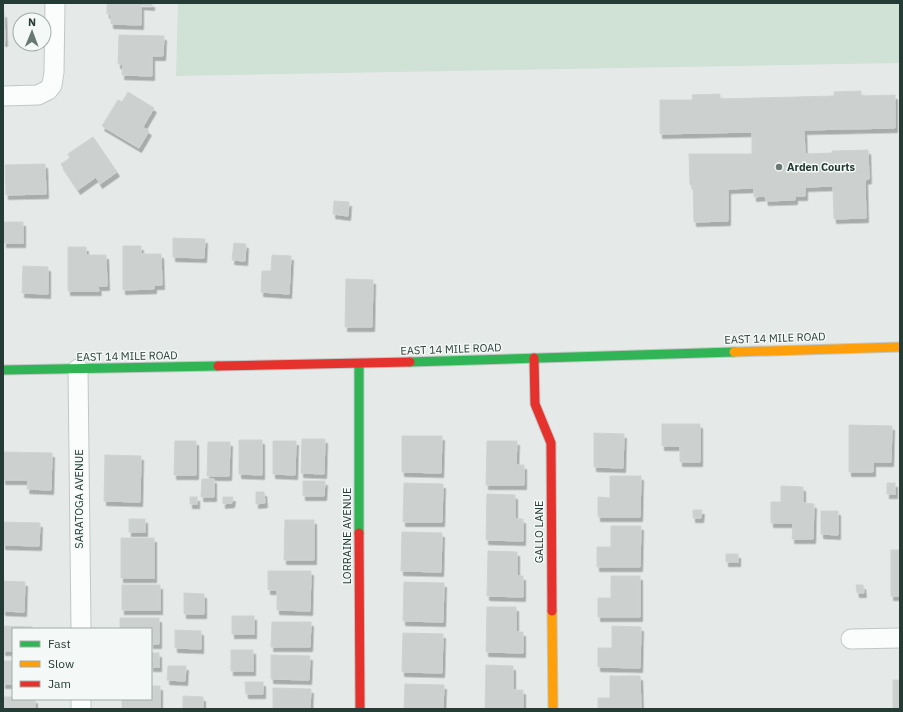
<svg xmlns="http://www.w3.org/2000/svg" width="903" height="712" viewBox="0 0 903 712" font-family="'IBM Plex Sans',sans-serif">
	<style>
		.green { fill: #d0e1d6 }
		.building { fill: #ccd1cf; stroke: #ced3d1; filter: url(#shadow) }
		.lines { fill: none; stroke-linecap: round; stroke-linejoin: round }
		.street-casing { stroke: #c2c7c5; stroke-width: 21 }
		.fast-casing { stroke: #c1c7c5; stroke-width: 11 }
		.slow-casing { stroke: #c1c7c5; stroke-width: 11 }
		.jam-casing { stroke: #c1c7c5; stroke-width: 11 }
		.street { stroke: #fbfcfc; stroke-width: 19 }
		.fast { stroke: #30b455; stroke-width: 9 }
		.slow { stroke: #ff9f0a; stroke-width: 9 }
		.jam { stroke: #e5322d; stroke-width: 9 }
		.poi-dot { fill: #687874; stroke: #f4f8f6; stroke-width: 1.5 }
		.labels { text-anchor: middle; stroke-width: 3; stroke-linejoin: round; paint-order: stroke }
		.poi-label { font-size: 11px; font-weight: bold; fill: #253b36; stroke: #f4f8f6; text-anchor: start }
		.street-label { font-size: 11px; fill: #253b36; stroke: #f4f8f6 }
	</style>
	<defs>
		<filter id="shadow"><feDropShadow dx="2.5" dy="4.5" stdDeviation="0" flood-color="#0004"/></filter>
	</defs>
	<rect width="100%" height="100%" fill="#e5eae8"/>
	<!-- green -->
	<polygon class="green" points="178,3 900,3 900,63 176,76"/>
	<!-- building -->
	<g class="building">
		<polygon points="107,3 152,3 152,6 141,5 141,25 111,24 111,14 107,14"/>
		<polygon points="3,13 4,13 5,42 3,42"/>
		<polygon points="119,35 164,36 163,56 152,56 152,76 122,75 123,64 118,64"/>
		<polygon points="861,91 861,96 895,95 895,128 804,130 805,154 832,153 832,151 868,150 869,179 865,180 866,218 834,219 833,186 808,187 805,187 805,196 795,196 795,200 766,201 765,196 754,197 754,188 728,189 728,221 694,222 693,184 690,185 689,154 752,154 752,132 660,134 660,100 693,100 692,95 720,94 720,99 834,96 834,92"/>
		<polygon points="128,92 154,108 143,127 149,131 139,148 102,126 118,100 122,102"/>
		<polygon points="93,137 117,172 100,184 96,177 78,190 61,164 70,158 68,154"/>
		<polygon points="45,164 46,194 6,195 5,165"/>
		<polygon points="334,201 349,202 348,216 333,214"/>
		<rect x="4" y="222" width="19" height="21"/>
		<polygon points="173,238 205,239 204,258 173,257"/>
		<polygon points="234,243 246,244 245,261 232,260"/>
		<polygon points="123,246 141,246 141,254 161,254 162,285 154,285 154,289 123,290"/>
		<polygon points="68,247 86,247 86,255 106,255 107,286 98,286 99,291 68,291"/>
		<polygon points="272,255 291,256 289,294 261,292 262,271 271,271"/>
		<polygon points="23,266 48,267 48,294 22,293"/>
		<polygon points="346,279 373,280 372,327 345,327"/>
		<polygon points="662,424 700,424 700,462 680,462 680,446 662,446"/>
		<polygon points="849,425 892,426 891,462 873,462 873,472 849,472"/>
		<polygon points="594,433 624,434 623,468 594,467"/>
		<polygon points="402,436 442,436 441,473 402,472"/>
		<polygon points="302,439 325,439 324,474 301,473"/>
		<polygon points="239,440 262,440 262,475 239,474"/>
		<polygon points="175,441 196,441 196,475 174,475"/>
		<polygon points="273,441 296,441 295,475 273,474"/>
		<polygon points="487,441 517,441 516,465 524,465 524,485 486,485"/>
		<polygon points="208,442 230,442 229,476 207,476"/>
		<polygon points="3,452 52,453 51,490 27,489 28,480 3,480"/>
		<polygon points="105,455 141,456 140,502 104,501"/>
		<polygon points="610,476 641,476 640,517 598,517 598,497 610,498"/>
		<polygon points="202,479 214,479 214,497 201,497"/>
		<polygon points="303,481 325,481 324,496 303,496"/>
		<polygon points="404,483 443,484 442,522 403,522"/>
		<rect x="887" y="483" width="8" height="11"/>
		<polygon points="781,486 803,487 803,503 814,504 813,539 792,539 793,523 771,523 771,502 781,502"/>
		<polygon points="256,492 264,492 265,503 256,504"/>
		<polygon points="487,494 515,495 515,519 523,519 523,541 486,540"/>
		<rect x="190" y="497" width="7" height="7"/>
		<polygon points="223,497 233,497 232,503 223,504"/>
		<polygon points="693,510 702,510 701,518 693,518"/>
		<polygon points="821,511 838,511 838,535 821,534"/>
		<rect x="129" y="519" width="16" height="13"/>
		<polygon points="285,520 314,520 314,560 284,560"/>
		<polygon points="3,522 40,523 39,546 3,545"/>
		<polygon points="611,526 641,526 640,567 597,567 597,547 611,547"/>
		<polygon points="402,532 442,533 441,572 401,571"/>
		<rect x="121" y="538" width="33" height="40"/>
		<rect x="891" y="550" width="9" height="46"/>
		<polygon points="488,551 517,552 517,576 523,576 523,597 487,596"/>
		<rect x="726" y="554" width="12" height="8"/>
		<polygon points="268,571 311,571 310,611 277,610 277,590 268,590"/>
		<polygon points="611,576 640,576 640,617 598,617 598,598 611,598"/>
		<polygon points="3,581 25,582 24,612 3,611"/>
		<polygon points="404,582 444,583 443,622 403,621"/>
		<rect x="122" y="585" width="38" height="25"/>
		<polygon points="856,585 863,585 864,593 857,593"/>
		<polygon points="184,593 204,594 204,614 184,614"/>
		<polygon points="487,607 516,607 516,632 523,632 523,653 486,652"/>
		<rect x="232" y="616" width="22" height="18"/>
		<polygon points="120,618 159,618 159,644 151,644 151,629 120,629"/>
		<polygon points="272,622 311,622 310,647 271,647"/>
		<polygon points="3,626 32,627 32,629 13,629 13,651 3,651"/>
		<polygon points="612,626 641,627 640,668 598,667 598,648 612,648"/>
		<polygon points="175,630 201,631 201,649 175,648"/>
		<polygon points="403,633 443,634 442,673 402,672"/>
		<rect x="231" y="650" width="22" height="21"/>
		<rect x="151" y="653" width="8" height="14"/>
		<polygon points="271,655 310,656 309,680 271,679"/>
		<rect x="3" y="661" width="10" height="23"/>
		<polygon points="486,665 513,666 513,690 523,690 523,709 485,709"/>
		<polygon points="168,666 186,666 185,681 167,680"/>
		<polygon points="610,676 640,676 641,709 598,709 598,698 610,698"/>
		<rect x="893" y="680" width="7" height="29"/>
		<polygon points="245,682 263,682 263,694 246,694"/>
		<polygon points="405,684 444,685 443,709 404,709"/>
		<polygon points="151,686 160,686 160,709 122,709 122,699 151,699"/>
		<polygon points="273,688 311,689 310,709 273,709"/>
		<polygon points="183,696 203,697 203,709 183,709"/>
		<polygon points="3,697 13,697 13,699 35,699 35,709 3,709"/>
	</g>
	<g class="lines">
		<defs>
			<g id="street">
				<polyline points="3,96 38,95 48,90 52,85 54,72 55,3"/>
				<polyline points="78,369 81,629"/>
				<polyline points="851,639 900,638"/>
				<polyline points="81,699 81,709"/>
			</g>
			<g id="fast">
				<polyline points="410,362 734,352"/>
				<polyline points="359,364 359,533"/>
				<polyline points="3,370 218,366"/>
			</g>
			<g id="slow">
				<polyline points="734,352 900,347"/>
				<polyline points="552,611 553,709"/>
			</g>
			<g id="jam">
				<polyline points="534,358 535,404 551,443 552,611"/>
				<polyline points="218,366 410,362"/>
				<polyline points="359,533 360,709"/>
			</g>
		</defs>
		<!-- street casing -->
		<use href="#street" class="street-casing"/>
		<!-- fast casing -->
		<use href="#fast" class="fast-casing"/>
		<!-- slow casing -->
		<use href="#slow" class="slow-casing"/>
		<!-- jam casing -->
		<use href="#jam" class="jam-casing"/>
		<!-- street -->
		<use href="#street" class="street"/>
		<!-- fast -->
		<use href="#fast" class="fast"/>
		<!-- slow -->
		<use href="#slow" class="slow"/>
		<!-- jam -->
		<use href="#jam" class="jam"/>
	</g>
	<!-- markers -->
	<circle class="poi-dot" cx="779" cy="167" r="4"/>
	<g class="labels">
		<!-- poi labels -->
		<g class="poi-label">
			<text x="787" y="171">Arden Courts</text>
		</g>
		<!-- street labels -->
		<g class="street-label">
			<text transform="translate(775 338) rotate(-2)" y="4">EAST 14 MILE ROAD</text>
			<text transform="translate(451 349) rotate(-2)" y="4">EAST 14 MILE ROAD</text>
			<text transform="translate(127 356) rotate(-1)" y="4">EAST 14 MILE ROAD</text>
			<text transform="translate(79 499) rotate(-90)" y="4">SARATOGA AVENUE</text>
			<text transform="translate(539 532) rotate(-90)" y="4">GALLO LANE</text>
			<text transform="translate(347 536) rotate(-90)" y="4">LORRAINE AVENUE</text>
		</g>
	</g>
	<!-- border -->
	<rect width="903" height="712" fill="none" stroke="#253b36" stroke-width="8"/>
	<!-- legend -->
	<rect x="12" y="628" width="140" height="72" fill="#f4f8f6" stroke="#a1aca9"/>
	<rect x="20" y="641" width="20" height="6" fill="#30b455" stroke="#a1aca9"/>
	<text x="48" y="648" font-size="12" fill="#253b36">Fast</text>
	<rect x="20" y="661" width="20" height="6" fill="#ff9f0a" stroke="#a1aca9"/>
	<text x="48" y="668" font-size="12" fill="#253b36">Slow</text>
	<rect x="20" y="681" width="20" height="6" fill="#e5322d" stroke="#a1aca9"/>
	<text x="48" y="688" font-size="12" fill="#253b36">Jam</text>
	<!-- north arrow -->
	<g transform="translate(32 32) rotate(1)"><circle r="19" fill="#f4f8f6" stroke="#a1aca9"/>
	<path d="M0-3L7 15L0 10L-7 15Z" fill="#687874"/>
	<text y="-6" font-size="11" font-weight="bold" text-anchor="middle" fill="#253b36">N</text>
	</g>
</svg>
